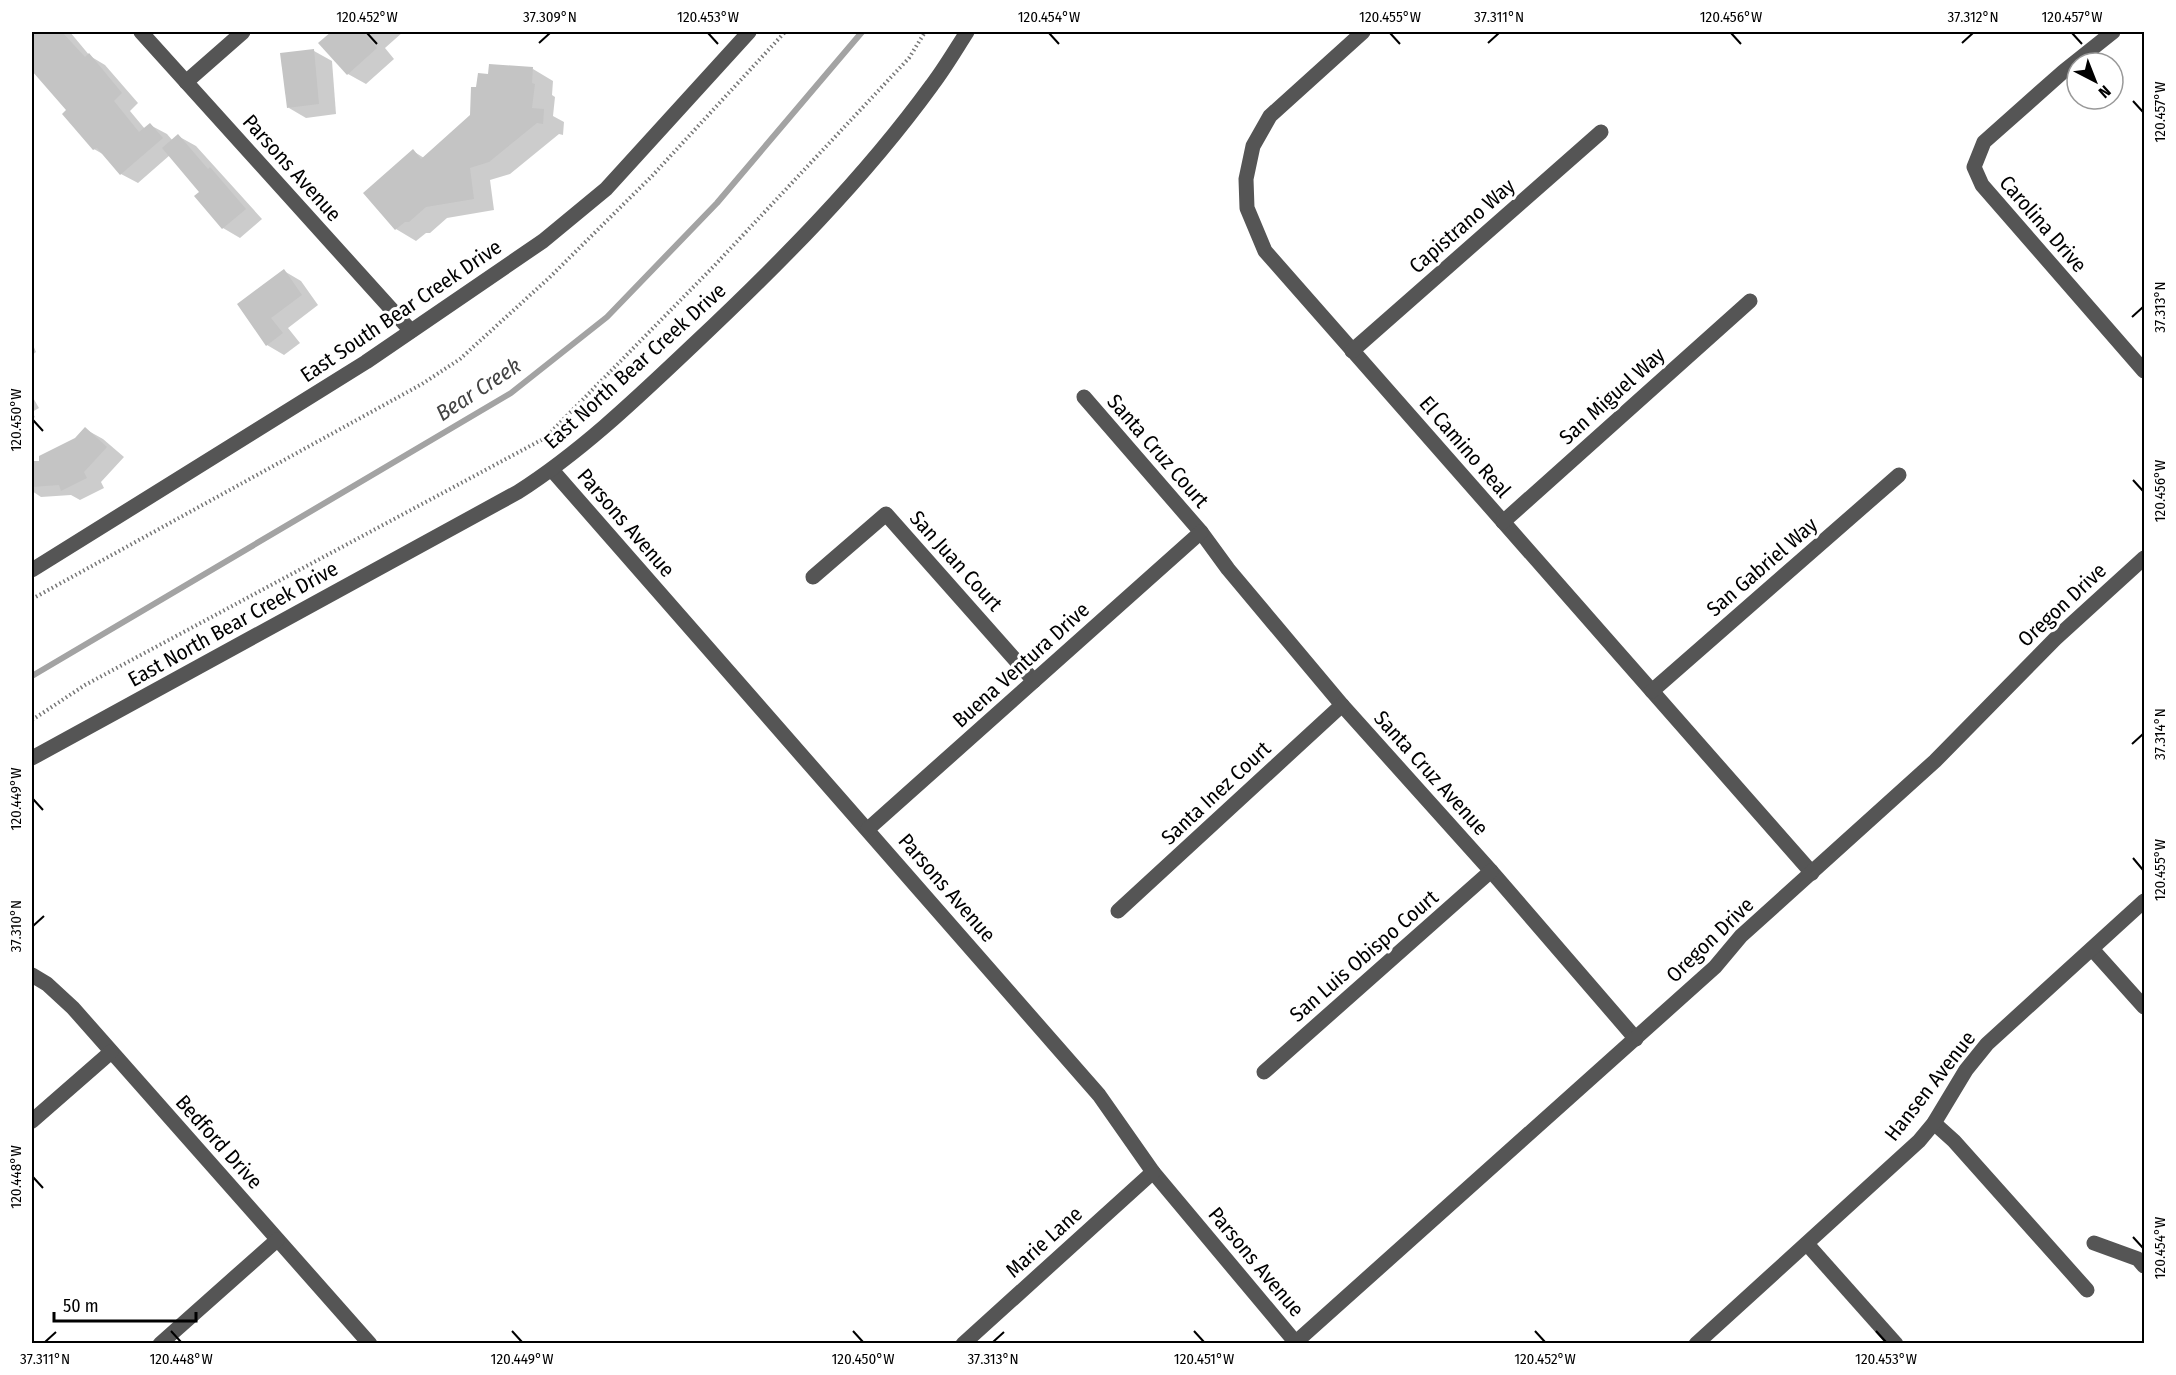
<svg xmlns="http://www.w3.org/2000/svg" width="2176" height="1375" viewBox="0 0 2176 1375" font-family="'Fira Sans Condensed',sans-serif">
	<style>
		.shadow { fill: #0003 }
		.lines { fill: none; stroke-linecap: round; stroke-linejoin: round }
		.stream { stroke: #a3a3a3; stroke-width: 6 }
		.building { fill: #c4c4c4 }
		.path { stroke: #777; stroke-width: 4; stroke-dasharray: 1.5 3; stroke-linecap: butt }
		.minor { stroke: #555; stroke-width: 15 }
		.ticks { fill: none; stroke: #000; stroke-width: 2 }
		.labels { text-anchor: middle; stroke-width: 6; stroke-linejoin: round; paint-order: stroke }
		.street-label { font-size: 21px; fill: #000; stroke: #fff }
		.water-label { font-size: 22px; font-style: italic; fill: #444; stroke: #fff }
		.neatline { fill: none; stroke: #000; stroke-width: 2 }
		.ticks-label { font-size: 15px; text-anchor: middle; fill: #000 }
	</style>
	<rect width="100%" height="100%" fill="#fff"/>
	<!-- shadow -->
	<g class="shadow">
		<polygon points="32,32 70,32 90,56 105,65 138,103 130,111 145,129 150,125 167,134 173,141 178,136 196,146 262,219 240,238 223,228 202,192 170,155 138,183 121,174 106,156 94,149 44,73 32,59"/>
		<polygon points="333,32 403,32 385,48 394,59 366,84 348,74 320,43"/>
		<polygon points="314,51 332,61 336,114 306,118 289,108"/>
		<polygon points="533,69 553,81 552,95 555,97 553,116 564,122 563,135 559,134 510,174 490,180 494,210 447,218 430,233 426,233 416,241 396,229 413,151 424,158"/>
		<polygon points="284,271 301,281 318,305 288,328 300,343 284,355 267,345 239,304"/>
		<polygon points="32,343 36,352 32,355"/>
		<polygon points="32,396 39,408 32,412 35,417 32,419"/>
		<polygon points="85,429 103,439 124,457 101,482 104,488 80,500 71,495 41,497 32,491 32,463 41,462 76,439"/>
	</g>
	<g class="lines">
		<!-- stream -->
		<polyline class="stream" points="32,676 511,393 607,317 717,203 862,32"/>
	</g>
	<!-- building -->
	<g class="building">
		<polygon points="32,32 62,32 85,57 89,53 122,93 114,101 139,132 150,123 163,138 120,175 97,148 93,150 62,114 66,110 32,71"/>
		<polygon points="331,32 363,32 377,48 347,75 318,43"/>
		<polygon points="314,49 319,104 287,108 280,53"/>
		<polygon points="489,64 533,67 532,83 535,84 532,108 544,109 543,124 537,123 489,162 470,168 474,199 426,207 409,222 405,222 395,230 363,193 413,149 421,159 470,115 471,87 476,87 478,73 488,74"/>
		<polygon points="178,134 208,169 210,167 246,209 222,229 194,196 199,192 162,148"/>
		<polygon points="284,269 302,295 271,318 283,333 266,346 237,304"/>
		<polygon points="85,427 107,447 84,472 87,478 61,491 59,485 32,487 32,461 39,461 39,456 75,438"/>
	</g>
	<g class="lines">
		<!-- path -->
		<g class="path">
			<polyline points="32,599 422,384 460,359 550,277 652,176 785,32"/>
			<polyline points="32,720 85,685 545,438 714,266 909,58 925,32"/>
		</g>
		<!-- minor -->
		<g class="minor">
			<polyline points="141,32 411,331"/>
			<polyline points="1363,32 1270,116 1253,146 1246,179 1247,208 1265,251 1812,873"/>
			<polyline points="2113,32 2064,71 1984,142 1974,167 1982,185 2144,371"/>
			<polyline points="186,82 243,32"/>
			<polyline points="1352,351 1601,132"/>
			<polyline points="1084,397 1201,532 1228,569 1342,705 1491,871 1636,1039"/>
			<polyline points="552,470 1099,1095 1153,1172 1297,1344"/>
			<polyline points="1503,522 1750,301"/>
			<polyline points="32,570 366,362 543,241 606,189 749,32"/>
			<polyline points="813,577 886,514 1034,681"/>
			<polyline points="1652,691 1899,475"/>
			<path d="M32,758L518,492C582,451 637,398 692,346C778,265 863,180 932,85C945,68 956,49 967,32"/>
			<polyline points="868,829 1201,532"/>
			<polyline points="1118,911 1342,705"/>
			<polyline points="2092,949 2144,1007"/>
			<polyline points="32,975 47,984 73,1008 370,1344"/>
			<polyline points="1264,1072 1491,871"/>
			<polyline points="32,1121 111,1052"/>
			<polyline points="1934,1123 1954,1141 2087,1290"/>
			<polyline points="2094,1243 2138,1259 2144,1266"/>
			<polyline points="1807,1244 1896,1344"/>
			<polyline points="1296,1342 1715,967 1741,936 1935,761 2055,639 2144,558"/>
			<polyline points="160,1344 277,1240"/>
			<polyline points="963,1344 1153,1172"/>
			<polyline points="1696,1344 1919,1141 1934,1123 1966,1070 1987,1044 2144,901"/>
		</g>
	</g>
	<!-- ticks -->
	<path class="ticks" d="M367,33L377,44M708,33L718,44M1049,33L1059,44M1390,33L1400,44M1731,33L1741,44M2072,33L2082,44M539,43L550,33M1488,43L1499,33M1962,43L1973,33M2133,101L2143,112M2132,317L2143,307M33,420L43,431M2133,480L2143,491M2132,744L2143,734M33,799L43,810M2133,858L2143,870M33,926L44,916M33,1177L43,1188M2133,1237L2143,1248M171,1331L181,1342M512,1331L522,1342M853,1331L863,1342M1194,1331L1204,1342M1535,1331L1545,1342M1876,1331L1886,1342M45,1342L56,1332M993,1342L1004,1332"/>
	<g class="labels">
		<!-- street labels -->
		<g class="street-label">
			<text transform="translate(292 168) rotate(48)" y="7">Parsons Avenue</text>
			<text transform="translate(2043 224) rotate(49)" y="7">Carolina Drive</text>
			<text transform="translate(1462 226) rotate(-41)" y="7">Capistrano Way</text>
			<text transform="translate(401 311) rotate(-34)" y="7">East South Bear Creek Drive</text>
			<text transform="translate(635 366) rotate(-42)" y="7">East North Bear Creek Drive</text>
			<text transform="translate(1612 396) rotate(-42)" y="7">San Miguel Way</text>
			<text transform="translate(1465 447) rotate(49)" y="7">El Camino Real</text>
			<text transform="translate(1158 451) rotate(49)" y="7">Santa Cruz Court</text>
			<text transform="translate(626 523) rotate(49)" y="7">Parsons Avenue</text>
			<text transform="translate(956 561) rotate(48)" y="7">San Juan Court</text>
			<text transform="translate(1762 567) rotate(-41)" y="7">San Gabriel Way</text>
			<text transform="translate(2062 605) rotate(-43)" y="7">Oregon Drive</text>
			<text transform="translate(233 624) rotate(-29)" y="7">East North Bear Creek Drive</text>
			<text transform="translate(1021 665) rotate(-42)" y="7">Buena Ventura Drive</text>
			<text transform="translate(1431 773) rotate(48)" y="7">Santa Cruz Avenue</text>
			<text transform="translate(1216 793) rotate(-43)" y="7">Santa Inez Court</text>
			<text transform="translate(947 888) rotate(49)" y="7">Parsons Avenue</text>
			<text transform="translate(1710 940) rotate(-44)" y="7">Oregon Drive</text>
			<text transform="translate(1364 956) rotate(-41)" y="7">San Luis Obispo Court</text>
			<text transform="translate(1930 1086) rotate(-52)" y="7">Hansen Avenue</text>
			<text transform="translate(219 1142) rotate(48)" y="7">Bedford Drive</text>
			<text transform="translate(1044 1242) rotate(-42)" y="7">Marie Lane</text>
			<text transform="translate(1256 1262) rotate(50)" y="7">Parsons Avenue</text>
		</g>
		<!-- water labels -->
		<g class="water-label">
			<text transform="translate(478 389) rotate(-33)" y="8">Bear Creek</text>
		</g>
	</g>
	<!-- border -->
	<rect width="2176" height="1375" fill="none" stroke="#ffffff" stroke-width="66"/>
	<!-- north arrow -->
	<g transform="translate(2095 81) rotate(138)"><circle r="28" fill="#ffffff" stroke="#999999" stroke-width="1.5"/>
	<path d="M0-4.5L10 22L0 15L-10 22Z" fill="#000000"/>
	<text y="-9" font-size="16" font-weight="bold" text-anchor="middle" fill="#000000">N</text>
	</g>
	<!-- scale -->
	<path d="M54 1312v9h142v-9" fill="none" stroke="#000000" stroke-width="3"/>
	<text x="63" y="1312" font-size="18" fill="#000000" stroke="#ffffff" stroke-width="4.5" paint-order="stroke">50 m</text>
	<rect x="33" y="33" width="2110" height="1309" class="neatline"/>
	<g class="ticks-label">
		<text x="367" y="22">120.452°W</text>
		<text x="550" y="22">37.309°N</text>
		<text x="708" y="22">120.453°W</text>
		<text x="1049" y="22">120.454°W</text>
		<text x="1390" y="22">120.455°W</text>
		<text x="1499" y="22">37.311°N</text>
		<text x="1731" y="22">120.456°W</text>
		<text x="1973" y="22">37.312°N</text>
		<text x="2072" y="22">120.457°W</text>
		<text transform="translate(2160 112) rotate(-90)" y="5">120.457°W</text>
		<text transform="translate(2160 307) rotate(-90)" y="5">37.313°N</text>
		<text transform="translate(16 420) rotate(-90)" y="5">120.450°W</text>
		<text transform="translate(2160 491) rotate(-90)" y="5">120.456°W</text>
		<text transform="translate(2160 734) rotate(-90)" y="5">37.314°N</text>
		<text transform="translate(16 799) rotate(-90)" y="5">120.449°W</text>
		<text transform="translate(2160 870) rotate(-90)" y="5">120.455°W</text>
		<text transform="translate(16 926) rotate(-90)" y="5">37.310°N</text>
		<text transform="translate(16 1177) rotate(-90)" y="5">120.448°W</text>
		<text transform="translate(2160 1248) rotate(-90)" y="5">120.454°W</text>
		<text x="45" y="1364">37.311°N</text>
		<text x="181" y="1364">120.448°W</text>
		<text x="522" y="1364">120.449°W</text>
		<text x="863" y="1364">120.450°W</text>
		<text x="993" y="1364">37.313°N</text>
		<text x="1204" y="1364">120.451°W</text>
		<text x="1545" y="1364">120.452°W</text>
		<text x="1886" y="1364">120.453°W</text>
	</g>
</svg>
